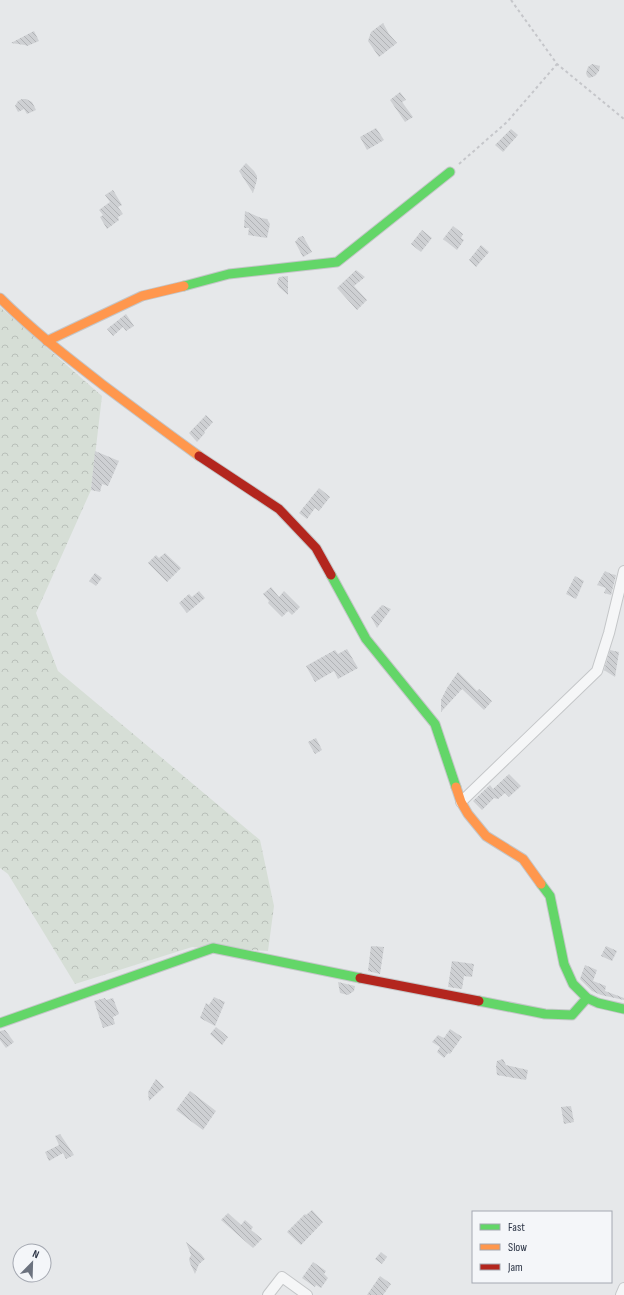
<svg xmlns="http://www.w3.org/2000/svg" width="624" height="1295" viewBox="0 0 624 1295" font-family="'Sofia Sans Condensed',sans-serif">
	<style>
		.forest { fill: url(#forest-crowns) }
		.building { fill: url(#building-back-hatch) }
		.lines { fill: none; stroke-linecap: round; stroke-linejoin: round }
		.street-casing { stroke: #c4c6c8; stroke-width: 12 }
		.fast-casing { stroke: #c4c6c8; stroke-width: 11 }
		.slow-casing { stroke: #c4c6c8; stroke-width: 11 }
		.jam-casing { stroke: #c4c6c8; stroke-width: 11 }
		.path { stroke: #c5c6ca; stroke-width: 2; stroke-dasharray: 3 3; stroke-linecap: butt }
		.street { stroke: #f5f6f7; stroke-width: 10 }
		.fast { stroke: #63d668; stroke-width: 9 }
		.slow { stroke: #ff974d; stroke-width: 9 }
		.jam { stroke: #b3261e; stroke-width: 9 }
	</style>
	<defs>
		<pattern id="forest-crowns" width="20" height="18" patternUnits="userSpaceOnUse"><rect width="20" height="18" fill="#d6ded6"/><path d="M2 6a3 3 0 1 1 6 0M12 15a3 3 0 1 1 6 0" fill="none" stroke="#b8bfb9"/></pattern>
		<pattern id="building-back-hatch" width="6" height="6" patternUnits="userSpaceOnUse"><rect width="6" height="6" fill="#ced0d3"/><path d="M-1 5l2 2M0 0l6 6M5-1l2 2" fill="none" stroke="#b1b3b6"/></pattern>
	</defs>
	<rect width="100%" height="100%" fill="#e6e8ea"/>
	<!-- forest -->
	<polygon class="forest" points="0,307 102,396 91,490 36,613 58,671 260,840 274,906 268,951 192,947 75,984 8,874 0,868"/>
	<!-- building -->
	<g class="building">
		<polygon points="383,23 389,34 397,43 379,57 368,41 371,32"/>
		<polygon points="34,31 39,41 27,46 25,45 11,43"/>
		<polygon points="592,64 600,66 599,71 595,76 589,78 587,76 586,73 588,67"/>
		<polygon points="400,92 406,100 402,102 413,117 405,122 390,100"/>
		<polygon points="22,99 26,99 32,102 36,110 27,114 24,109 18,112 15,106 18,101"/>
		<polygon points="376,128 384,140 367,150 360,137"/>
		<polygon points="511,129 518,135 503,152 495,145"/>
		<polygon points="246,163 254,171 257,176 257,180 253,193 239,171"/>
		<polygon points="113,190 122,205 118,207 123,214 118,217 119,220 107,229 100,217 103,215 99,210 110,202 105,195"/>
		<polygon points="245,211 261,218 267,219 270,224 267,238 248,235 249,228 244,228"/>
		<polygon points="453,226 463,234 461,238 464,240 457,250 443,239"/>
		<polygon points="422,230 432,238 421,252 411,244"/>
		<polygon points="303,236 312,252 303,257 295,242 299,237"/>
		<polygon points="481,245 489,252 476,267 469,260"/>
		<polygon points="356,270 365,277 354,286 367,300 357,310 337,288"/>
		<polygon points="288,276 288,295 279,287 277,283 279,277"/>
		<polygon points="126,314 134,326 126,331 123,327 113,336 107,329"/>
		<polygon points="206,415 213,422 204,432 205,433 197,442 189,433"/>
		<polygon points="95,451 119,461 108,486 102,484 100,492 91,490"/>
		<polygon points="319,488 330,497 319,511 315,508 307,519 299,513"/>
		<polygon points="165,553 181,568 167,582 148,563 156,555 159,558"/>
		<polygon points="605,571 611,574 616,575 611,595 604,593 606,588 597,585"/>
		<polygon points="95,573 102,578 96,586 89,581"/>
		<polygon points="575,576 584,581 576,599 566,594"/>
		<polygon points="271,587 279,597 284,591 300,607 292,615 288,611 282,617 268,603 269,601 263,594"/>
		<polygon points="199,591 205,598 187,613 179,603 189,594 192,597"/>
		<polygon points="382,605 391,609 377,628 371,617"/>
		<polygon points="347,649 358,668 338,679 334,671 315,682 306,666 335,650 338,654"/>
		<polygon points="610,650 619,652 615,677 604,670"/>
		<polygon points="458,672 477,691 479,689 492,701 484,710 462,689 441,712 441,700 447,688"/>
		<polygon points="316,738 322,750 315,754 308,742"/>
		<polygon points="509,774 521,786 509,797 505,793 498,799 494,798 482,810 473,801 490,785 493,789"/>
		<polygon points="371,946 384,947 380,974 368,971"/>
		<polygon points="606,946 617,951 612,961 601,956"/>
		<polygon points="452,961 474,964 472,977 464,976 462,989 448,987"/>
		<polygon points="585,965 597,970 593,981 606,986 605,991 624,998 624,1000 601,995 592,991 580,979"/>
		<polygon points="338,982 355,986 354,991 348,995 340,993"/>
		<polygon points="214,997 225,1002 215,1026 200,1018 206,1003 209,1005"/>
		<polygon points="105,998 106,1000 113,998 119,1014 113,1017 115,1024 103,1028 94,1001"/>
		<polygon points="216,1027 228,1037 222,1045 210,1034"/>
		<polygon points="450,1029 462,1037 450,1054 448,1053 444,1058 437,1052 440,1047 432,1042 438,1035 444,1038"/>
		<polygon points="5,1030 14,1042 6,1048 0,1040 0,1031"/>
		<polygon points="503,1059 506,1065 528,1070 526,1080 497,1075 496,1066 497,1061"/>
		<polygon points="156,1079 164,1087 149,1101 148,1092"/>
		<polygon points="190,1091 216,1111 203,1130 176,1110"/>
		<polygon points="571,1106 574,1122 564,1124 561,1107"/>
		<polygon points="60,1134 74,1155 66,1159 63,1153 49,1161 45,1152 59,1145 55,1136"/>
		<polygon points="312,1210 323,1222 301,1245 287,1232 305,1214 306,1215"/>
		<polygon points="228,1213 241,1225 245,1220 253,1227 251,1230 262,1239 253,1248 221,1220"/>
		<polygon points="186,1242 201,1254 205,1259 199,1264 195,1274 190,1263 189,1259 191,1255"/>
		<polygon points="381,1252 387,1257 382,1264 375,1259"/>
		<polygon points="313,1262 326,1271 324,1274 328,1278 321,1288 316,1285 315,1287 302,1278"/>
		<polygon points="380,1276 391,1284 383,1295 367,1295"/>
	</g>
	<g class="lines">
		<defs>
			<g id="street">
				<polyline points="461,802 597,671 609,633 624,571"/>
				<polyline points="268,1295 282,1277 307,1295"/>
				<polyline points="621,1295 624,1288"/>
			</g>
			<g id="fast">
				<polyline points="184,286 229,274 337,262 450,172"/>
				<polyline points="331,575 366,639 435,724 456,787"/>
				<polyline points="541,884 550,896 564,964 573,984 587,998 598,1003 624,1009"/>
				<polyline points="479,1001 545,1014 572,1015 587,998"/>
				<polyline points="0,1023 213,948 360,978"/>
			</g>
			<g id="slow">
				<path d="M0,298C32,330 67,357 103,385C135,409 167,433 199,456"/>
				<polyline points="47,341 142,296 184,286"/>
				<polyline points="456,787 461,802 468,814 486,836 523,859 541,884"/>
			</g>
			<g id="jam">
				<polyline points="199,456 279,509 316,548 331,575"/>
				<polyline points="360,978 479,1001"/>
			</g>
		</defs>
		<!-- street casing -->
		<use href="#street" class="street-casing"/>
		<!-- fast casing -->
		<use href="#fast" class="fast-casing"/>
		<!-- slow casing -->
		<use href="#slow" class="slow-casing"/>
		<!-- jam casing -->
		<use href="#jam" class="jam-casing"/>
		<!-- path -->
		<g class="path">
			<polyline points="511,0 557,64 624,119"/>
			<polyline points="459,164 507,122 557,64"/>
		</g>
		<!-- street -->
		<use href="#street" class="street"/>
		<!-- fast -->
		<use href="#fast" class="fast"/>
		<!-- slow -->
		<use href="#slow" class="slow"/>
		<!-- jam -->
		<use href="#jam" class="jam"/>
	</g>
	<!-- legend -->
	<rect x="472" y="1211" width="140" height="72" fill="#f4f6f9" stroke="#a4a8b1"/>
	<rect x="480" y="1224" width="20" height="6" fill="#63d668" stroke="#a4a8b1"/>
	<text x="508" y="1231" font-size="12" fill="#2b3445">Fast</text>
	<rect x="480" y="1244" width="20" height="6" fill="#ff974d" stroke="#a4a8b1"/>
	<text x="508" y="1251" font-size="12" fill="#2b3445">Slow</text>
	<rect x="480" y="1264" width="20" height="6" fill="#b3261e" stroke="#a4a8b1"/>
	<text x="508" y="1271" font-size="12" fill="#2b3445">Jam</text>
	<!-- north arrow -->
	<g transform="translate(32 1263) rotate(23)"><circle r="19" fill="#f4f6f9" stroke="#a4a8b1"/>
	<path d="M0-3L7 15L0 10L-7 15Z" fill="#6c737f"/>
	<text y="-6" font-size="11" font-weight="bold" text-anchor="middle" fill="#2b3445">N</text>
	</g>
</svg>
